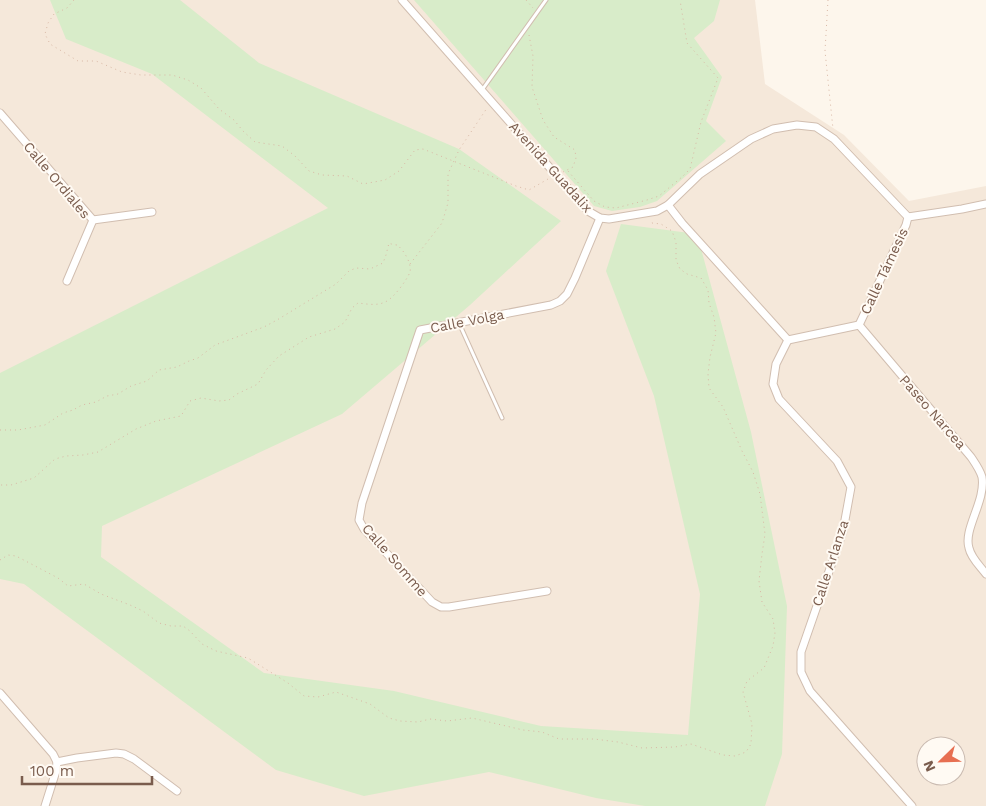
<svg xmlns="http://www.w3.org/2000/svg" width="986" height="806" viewBox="0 0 986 806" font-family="'Work Sans',sans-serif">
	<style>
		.residential { fill: #f5e8da; fill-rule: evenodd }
		.green { fill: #d8ecc9 }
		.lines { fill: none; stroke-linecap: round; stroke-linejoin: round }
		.lane-casing { stroke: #d1beb0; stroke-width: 5 }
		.street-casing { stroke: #d1beb0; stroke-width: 9 }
		.path { stroke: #d9b8a5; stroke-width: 1; stroke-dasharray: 1 4; stroke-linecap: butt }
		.lane { stroke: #fff; stroke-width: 3 }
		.street { stroke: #fff; stroke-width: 7 }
		.labels { text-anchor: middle; stroke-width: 4; stroke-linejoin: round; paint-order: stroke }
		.street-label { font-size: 14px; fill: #7a5c4d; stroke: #fffaf3 }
	</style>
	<rect width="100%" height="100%" fill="#fdf6ec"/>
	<!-- residential -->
	<path class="residential" d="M0,0H755L765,84L844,135L909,201L986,186V806H0ZM926,746H956V776H926Z"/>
	<!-- green -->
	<g class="green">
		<polygon points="50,0 180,0 259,63 459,149 561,221 470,305 342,414 102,526 101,557 264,673 394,691 541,726 688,735 700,594 654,396 606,271 621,224 697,234 751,432 787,606 782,754 765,806 645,806 596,798 489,772 364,796 276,770 24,584 0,579 0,373 328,208 152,74 66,39"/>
		<polygon points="414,0 720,0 714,21 694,38 722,77 706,121 726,141 657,201 640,207 612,211 594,206"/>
	</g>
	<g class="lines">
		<defs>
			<g id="lane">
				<polyline points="482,90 546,0"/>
				<polyline points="459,323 502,418"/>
			</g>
			<g id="street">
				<polyline points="402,0 588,211 600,218 609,219 657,211 668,205 700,174 751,139 773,129 797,125 816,127 834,139 908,217"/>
				<polyline points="0,113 93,220 67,281"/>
				<polyline points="668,205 682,223 788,340"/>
				<polyline points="908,217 962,209 986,204"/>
				<polyline points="93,220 152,212"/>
				<path d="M859,325L971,457C975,463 980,470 982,477C986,501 963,529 969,548C971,558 980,566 986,574"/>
				<polyline points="859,325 906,225 908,217"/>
				<polyline points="788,340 776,364 773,384 779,399 837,461 851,487 843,531 801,652 801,672 810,691 912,806"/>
				<polyline points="788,340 859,325"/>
				<polyline points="547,591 449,607 441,607 432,602 364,529 359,520 362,503 420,330 551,305 560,301 567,294 575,278 600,218"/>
				<polyline points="0,693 53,754 57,762 56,771 45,806"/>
				<polyline points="57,762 77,758 116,753 124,754 134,759 177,791"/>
			</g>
		</defs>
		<!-- lane casing -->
		<use href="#lane" class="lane-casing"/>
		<!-- street casing -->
		<use href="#street" class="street-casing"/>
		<!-- path -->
		<g class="path">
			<polyline points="74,0 67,8 54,14 48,23 45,34 50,44 78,61 96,61 122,72 141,75 172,75 188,80 201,88 219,109 234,120 243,131 255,142 282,146 295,156 309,171 322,175 347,176 363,184 385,180 399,171 415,150 423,149 516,186 529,190 548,179"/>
			<polyline points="526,0 533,8"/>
			<polyline points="828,0 825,51 833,129"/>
			<polyline points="529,35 533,56 532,87 543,120 554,137 575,150 576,158 573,167 563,172"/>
			<polyline points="568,171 594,201 605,207 616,208 647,200 659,196 682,177 690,169 701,122 718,78 687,43 680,0"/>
			<polyline points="410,264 442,223 448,203 448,174 459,150 487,108"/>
			<path d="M0,430H18L45,425L63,413L73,410L82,405L96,402L107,396L118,394L131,386L147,381L159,370L177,367L189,361L198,358L215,345L264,327L277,320L336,284L349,271L356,268L370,269L383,263L386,255L389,243C390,244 396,245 397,245C404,250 412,264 410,272C407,280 393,299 385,302C377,306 367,304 358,303L352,308L345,322L335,329L309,337L279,356L266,370L258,384L237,394L229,400L219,401L201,398L190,401L181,416L156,421L136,429L98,452L83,455L66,456L55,459L34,478L11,485H0"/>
			<polyline points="0,560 8,555 16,556 58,578 68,586 84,584 101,594 130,605 143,611 159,623 171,626 183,626 190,631 202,644 216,651 248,658 288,683 304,696 318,697 336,692 370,704 389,718 400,721 418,722 430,719 447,721 472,718 523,730 542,732 559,739 594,739 618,742 642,748 675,747 691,744 723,755 735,756 746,752 751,744 752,724 743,692 747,681 764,668 773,646 775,633 773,619 762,602 759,581 762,554 765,534 760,494 753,472 742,451 723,407 709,388 708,374 710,357 716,333 714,317 709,303 708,290 701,278 687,274 680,269 676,260 676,242 672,231 661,224 652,223 651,220"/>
		</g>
		<!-- lane -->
		<use href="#lane" class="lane"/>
		<!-- street -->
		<use href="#street" class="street"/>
	</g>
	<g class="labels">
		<!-- street labels -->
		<g class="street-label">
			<text transform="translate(551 167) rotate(48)" y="5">Avenida Guadalix</text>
			<text transform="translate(57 180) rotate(50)" y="5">Calle Ordiales</text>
			<text transform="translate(884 271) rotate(-65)" y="5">Calle Támesis</text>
			<text transform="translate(467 321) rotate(-11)" y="5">Calle Volga</text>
			<text transform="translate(933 412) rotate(49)" y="5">Paseo Narcea</text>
			<text transform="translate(395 560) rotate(49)" y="5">Calle Somme</text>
			<text transform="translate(830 563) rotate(-72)" y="5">Calle Arlanza</text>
		</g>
	</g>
	<!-- north arrow -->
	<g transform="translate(941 761) rotate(247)"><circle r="24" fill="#fffaf3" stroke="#cabbb1"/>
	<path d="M0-4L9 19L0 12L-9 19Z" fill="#e76f51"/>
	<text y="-8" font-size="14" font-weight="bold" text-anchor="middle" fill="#7a5c4d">N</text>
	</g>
	<!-- scale -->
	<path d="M22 776v8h130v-8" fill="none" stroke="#7a5c4d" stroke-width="2.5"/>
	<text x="30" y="776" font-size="15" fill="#7a5c4d" stroke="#fffaf3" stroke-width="4" paint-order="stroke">100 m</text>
</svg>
